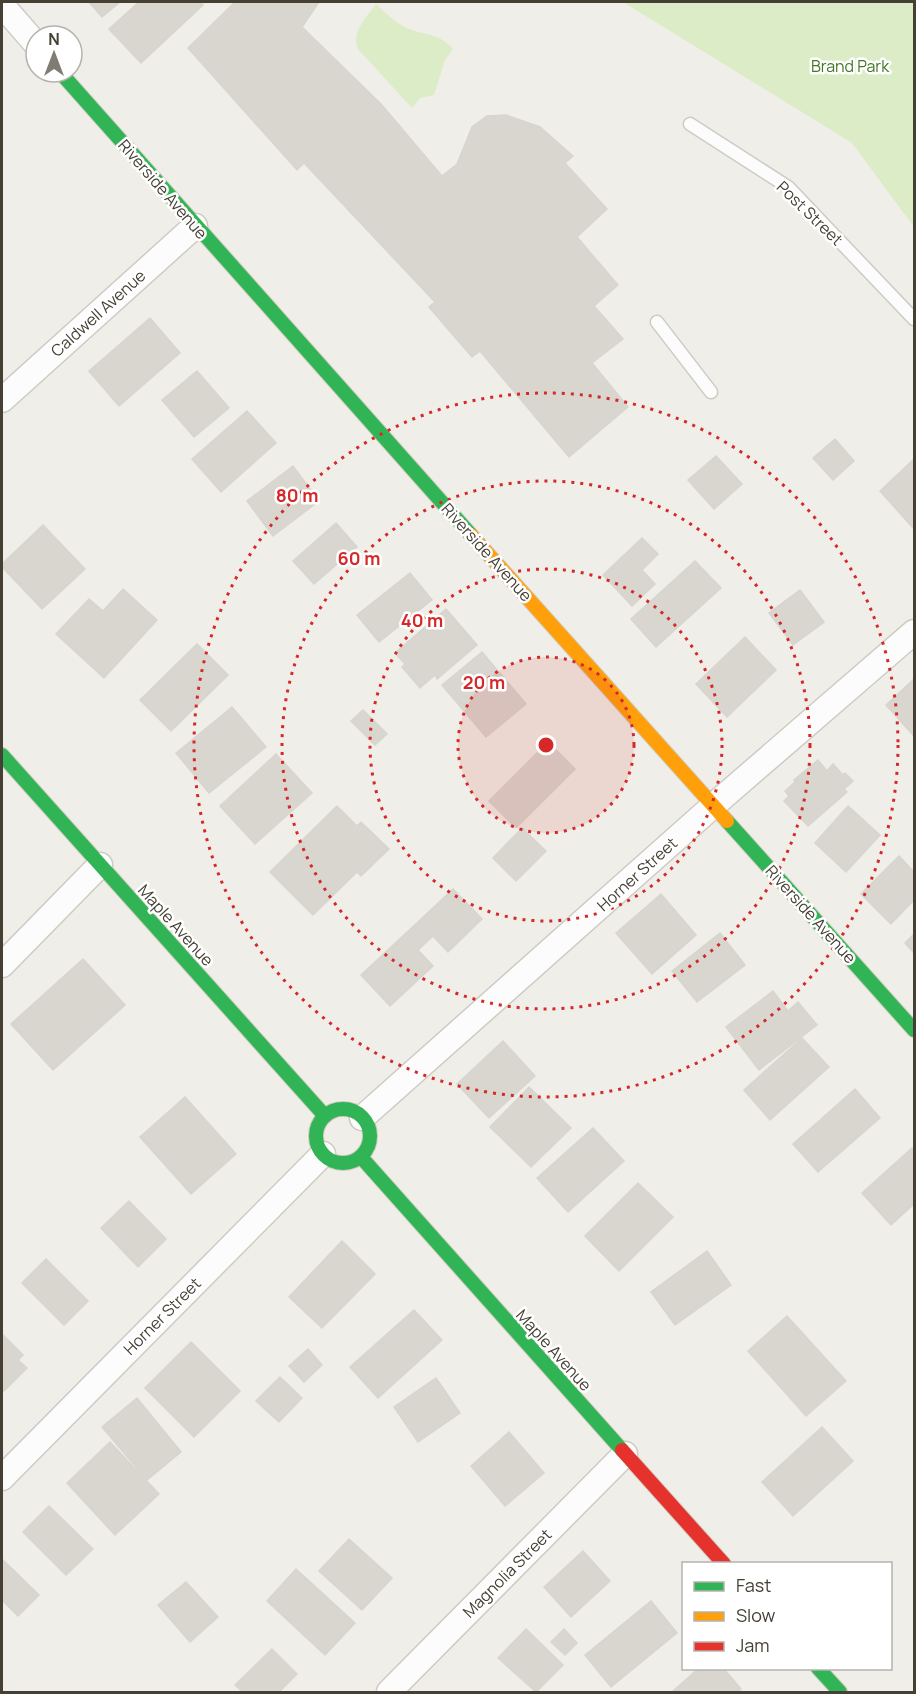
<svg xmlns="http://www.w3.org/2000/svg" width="916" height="1694" viewBox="0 0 916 1694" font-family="Manrope,sans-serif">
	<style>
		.green { fill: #dbecc6 }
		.building { fill: #d9d6d0; stroke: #d8d5ce; stroke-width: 1.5 }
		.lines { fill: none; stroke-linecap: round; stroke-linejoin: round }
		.lane-casing { stroke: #cecbc5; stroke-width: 15 }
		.street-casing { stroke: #cecbc5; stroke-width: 27 }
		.fast-casing { stroke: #cfcbbe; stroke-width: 16 }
		.slow-casing { stroke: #cfcbbe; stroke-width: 16 }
		.jam-casing { stroke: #cfcbbe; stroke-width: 16 }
		.lane { stroke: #fdfcfc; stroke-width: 12 }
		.street { stroke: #fdfcfc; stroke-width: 24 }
		.fast { stroke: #30b455; stroke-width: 14 }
		.slow { stroke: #ff9f0a; stroke-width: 14 }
		.jam { stroke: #e5322d; stroke-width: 14 }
		.ring { fill: none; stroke: #d62828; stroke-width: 3; stroke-dasharray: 3 6 }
		.labels { text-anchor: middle; stroke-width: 5; stroke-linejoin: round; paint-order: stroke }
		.park-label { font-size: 16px; fill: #417924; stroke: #fff }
		.street-label { font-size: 16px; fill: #453f34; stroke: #fff }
		.centre { fill: #d62828; stroke: #fff; stroke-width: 3 }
		.ring-label { font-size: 18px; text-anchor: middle; font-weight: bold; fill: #d62828; stroke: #fff; stroke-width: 5; stroke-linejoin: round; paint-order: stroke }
	</style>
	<rect width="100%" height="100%" fill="#f0eee8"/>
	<!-- green -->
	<g class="green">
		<polygon points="623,2 914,2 914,227 852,143"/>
		<path d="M376,4C385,12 395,23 407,28C425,36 438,32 453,49L445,60L434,95L420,98L412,108L358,49C351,32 366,18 376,4Z"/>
	</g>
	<!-- building -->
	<g class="building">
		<polygon points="89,2 120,2 102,17"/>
		<polygon points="139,2 200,2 203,5 141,63 109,29"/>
		<polygon points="235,2 319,2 302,27 381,104 442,176 457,164 472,127 487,116 506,115 540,127 573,156 565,163 607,209 577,237 618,285 594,306 623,339 592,363 628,407 569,457 480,351 472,357 429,307 435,302 304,163 297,170 188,48"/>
		<polygon points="150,318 180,353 119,406 89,371"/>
		<polygon points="197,371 229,408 194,437 162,400"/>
		<polygon points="247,411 276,443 221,492 192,459"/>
		<polygon points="835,439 854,461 833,480 813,458"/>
		<polygon points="716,456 742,484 714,509 688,480"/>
		<polygon points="914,459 914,529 880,491"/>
		<polygon points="293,466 319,501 273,536 247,501"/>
		<polygon points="336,523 357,547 314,584 293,561"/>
		<polygon points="43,525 85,569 42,609 2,567 2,564"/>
		<polygon points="642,538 658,554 642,570 655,584 632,606 603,575"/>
		<polygon points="695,561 721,588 656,647 631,619"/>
		<polygon points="410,573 432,600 379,642 357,615"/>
		<polygon points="123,589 157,620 104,678 56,634 89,599 103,611"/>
		<polygon points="800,590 824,622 793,645 769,613"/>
		<polygon points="446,609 477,645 437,679 435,675 420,688 402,667 405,664 395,653"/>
		<polygon points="745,637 776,670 727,717 696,684"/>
		<polygon points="197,644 228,675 171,731 140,700"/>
		<polygon points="482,652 526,704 486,737 442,685"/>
		<polygon points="914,679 914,736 886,705"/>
		<polygon points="232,707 266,747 209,793 176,753"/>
		<polygon points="363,710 387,734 375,745 351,721"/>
		<polygon points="548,742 575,769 516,828 489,801"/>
		<polygon points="276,754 312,793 255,844 220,806"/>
		<polygon points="818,760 827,771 833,764 843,775 845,773 853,781 844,789 847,792 808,826 784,801 789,796 785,791 795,782 794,780"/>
		<polygon points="337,806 357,826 361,822 389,849 361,876 357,872 313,915 270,872"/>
		<polygon points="848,806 880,835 846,872 815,843"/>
		<polygon points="522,828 546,851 516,881 493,858"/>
		<polygon points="899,856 914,872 914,900 891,924 861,894"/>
		<polygon points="453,889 482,919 448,952 419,921"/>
		<polygon points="661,894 696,935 652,974 616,933"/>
		<polygon points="419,921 433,936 418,950 433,966 390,1006 361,975"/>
		<polygon points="720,933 745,965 697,1002 672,971"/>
		<polygon points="914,934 914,953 905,943"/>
		<polygon points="83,959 125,1005 53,1070 11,1024"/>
		<polygon points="773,991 788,1011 798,1002 817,1025 759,1070 726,1027"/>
		<polygon points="802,1038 829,1067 770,1120 744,1090"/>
		<polygon points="503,1041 535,1076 489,1118 457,1084"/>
		<polygon points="529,1087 571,1128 531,1167 490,1127"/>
		<polygon points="855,1089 880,1118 818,1172 793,1144"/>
		<polygon points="185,1097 236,1154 191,1194 140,1137"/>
		<polygon points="593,1128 624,1161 568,1212 537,1178"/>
		<polygon points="912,1148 914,1150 914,1204 891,1225 862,1193"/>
		<polygon points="638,1183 673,1217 619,1271 585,1236"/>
		<polygon points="129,1201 166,1239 138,1267 101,1228"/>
		<polygon points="342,1241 375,1274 322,1328 289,1297"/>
		<polygon points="707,1251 731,1285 675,1325 651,1292"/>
		<polygon points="46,1259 88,1301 64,1325 22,1283"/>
		<polygon points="414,1310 442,1340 378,1398 350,1367"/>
		<polygon points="787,1316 846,1381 806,1416 748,1351"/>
		<polygon points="2,1334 23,1355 18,1360 27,1368 4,1391 2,1389"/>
		<polygon points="191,1342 240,1391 194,1437 145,1388"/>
		<polygon points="308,1349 322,1365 304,1382 289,1366"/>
		<polygon points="280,1377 302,1398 279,1422 256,1401"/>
		<polygon points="436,1378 460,1413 418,1442 394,1407"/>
		<polygon points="137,1398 181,1452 147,1480 102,1427"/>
		<polygon points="822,1427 853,1461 793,1516 762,1482"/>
		<polygon points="509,1432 544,1473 505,1506 471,1466"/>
		<polygon points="110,1442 159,1494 115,1535 67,1483"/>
		<polygon points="49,1506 93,1549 66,1575 23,1532"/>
		<polygon points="349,1539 392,1578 362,1610 319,1571"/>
		<polygon points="583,1551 610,1581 571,1617 544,1587"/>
		<polygon points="2,1559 39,1595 18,1616 2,1600"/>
		<polygon points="296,1569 355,1623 325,1655 267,1601"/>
		<polygon points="186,1582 218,1617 190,1642 158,1605"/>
		<polygon points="651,1601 677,1633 611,1687 585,1655"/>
		<polygon points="526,1629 563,1665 536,1692 498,1658"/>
		<polygon points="564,1629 577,1643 565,1655 551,1642"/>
		<polygon points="272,1649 297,1674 279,1692 243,1692 235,1685"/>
		<polygon points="699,1668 723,1668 741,1689 737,1692 672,1692"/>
	</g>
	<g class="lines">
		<defs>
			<g id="lane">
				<polyline points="690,124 788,187 914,319"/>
				<polyline points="657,322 711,392"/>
			</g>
			<g id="street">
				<polyline points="2,5 36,44"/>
				<polyline points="2,400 195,226"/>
				<polyline points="2,965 100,865"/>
				<polyline points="362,1118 714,805 914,632"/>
				<polyline points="2,1478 323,1154"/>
				<polyline points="389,1692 625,1454"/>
			</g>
			<g id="fast">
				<polyline points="60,72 471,535"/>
				<polyline points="2,755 325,1116"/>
				<polyline points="727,821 914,1030"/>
				<circle cx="343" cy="1136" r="27"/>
				<polyline points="361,1157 622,1450"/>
				<polyline points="818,1668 840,1692"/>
			</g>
			<polyline id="slow" points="471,535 727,821"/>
			<polyline id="jam" points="622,1450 724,1564"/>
		</defs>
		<!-- lane casing -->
		<use href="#lane" class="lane-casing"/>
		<!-- street casing -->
		<use href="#street" class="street-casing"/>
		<!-- fast casing -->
		<use href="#fast" class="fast-casing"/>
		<!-- slow casing -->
		<use href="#slow" class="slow-casing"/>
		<!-- jam casing -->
		<use href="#jam" class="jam-casing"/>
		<!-- lane -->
		<use href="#lane" class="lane"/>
		<!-- street -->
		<use href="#street" class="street"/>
		<!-- fast -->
		<use href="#fast" class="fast"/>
		<!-- slow -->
		<use href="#slow" class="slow"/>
		<!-- jam -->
		<use href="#jam" class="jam"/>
	</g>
	<!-- distance rings -->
	<circle cx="546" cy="745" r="88" fill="#d62828" fill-opacity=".12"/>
	<g class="ring">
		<circle cx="546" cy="745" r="88"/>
		<circle cx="546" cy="745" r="176"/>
		<circle cx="546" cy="745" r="264"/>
		<circle cx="546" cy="745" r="352"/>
	</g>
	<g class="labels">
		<!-- park labels -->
		<g class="park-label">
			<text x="850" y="72">Brand Park</text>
		</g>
		<!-- street labels -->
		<g class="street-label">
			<text transform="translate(163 189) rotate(49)" y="6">Riverside Avenue</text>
			<text transform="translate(810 213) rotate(44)" y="6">Post Street</text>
			<text transform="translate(98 313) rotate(-42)" y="6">Caldwell Avenue</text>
			<text transform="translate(487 552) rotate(48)" y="6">Riverside Avenue</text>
			<text transform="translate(637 874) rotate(-42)" y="6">Horner Street</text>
			<text transform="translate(811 914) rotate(48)" y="6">Riverside Avenue</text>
			<text transform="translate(176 925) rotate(48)" y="6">Maple Avenue</text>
			<text transform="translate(162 1316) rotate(-45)" y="6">Horner Street</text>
			<text transform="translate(554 1350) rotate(48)" y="6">Maple Avenue</text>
			<text transform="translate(507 1573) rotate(-45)" y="6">Magnolia Street</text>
		</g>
	</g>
	<circle cx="546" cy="745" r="9" class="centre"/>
	<g class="ring-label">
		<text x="297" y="502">80 m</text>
		<text x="359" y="565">60 m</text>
		<text x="422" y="627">40 m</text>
		<text x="484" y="689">20 m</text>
	</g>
	<!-- border -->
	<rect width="916" height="1694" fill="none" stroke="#453f34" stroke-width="6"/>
	<!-- legend -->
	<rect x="682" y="1562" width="210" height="108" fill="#ffffff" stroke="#b5b2ae" stroke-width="1.5"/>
	<rect x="694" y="1582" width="30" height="9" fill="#30b455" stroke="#b5b2ae" stroke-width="1.5"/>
	<text x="736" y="1592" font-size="18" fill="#453f34">Fast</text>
	<rect x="694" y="1612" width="30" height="9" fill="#ff9f0a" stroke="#b5b2ae" stroke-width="1.5"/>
	<text x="736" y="1622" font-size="18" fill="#453f34">Slow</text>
	<rect x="694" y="1642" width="30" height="9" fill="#e5322d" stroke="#b5b2ae" stroke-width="1.5"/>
	<text x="736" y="1652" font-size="18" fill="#453f34">Jam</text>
	<!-- north arrow -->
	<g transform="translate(54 54)"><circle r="28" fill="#ffffff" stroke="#b5b2ae" stroke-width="1.5"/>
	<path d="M0-4.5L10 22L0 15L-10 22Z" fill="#817c73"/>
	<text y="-9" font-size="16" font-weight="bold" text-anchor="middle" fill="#453f34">N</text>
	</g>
</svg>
